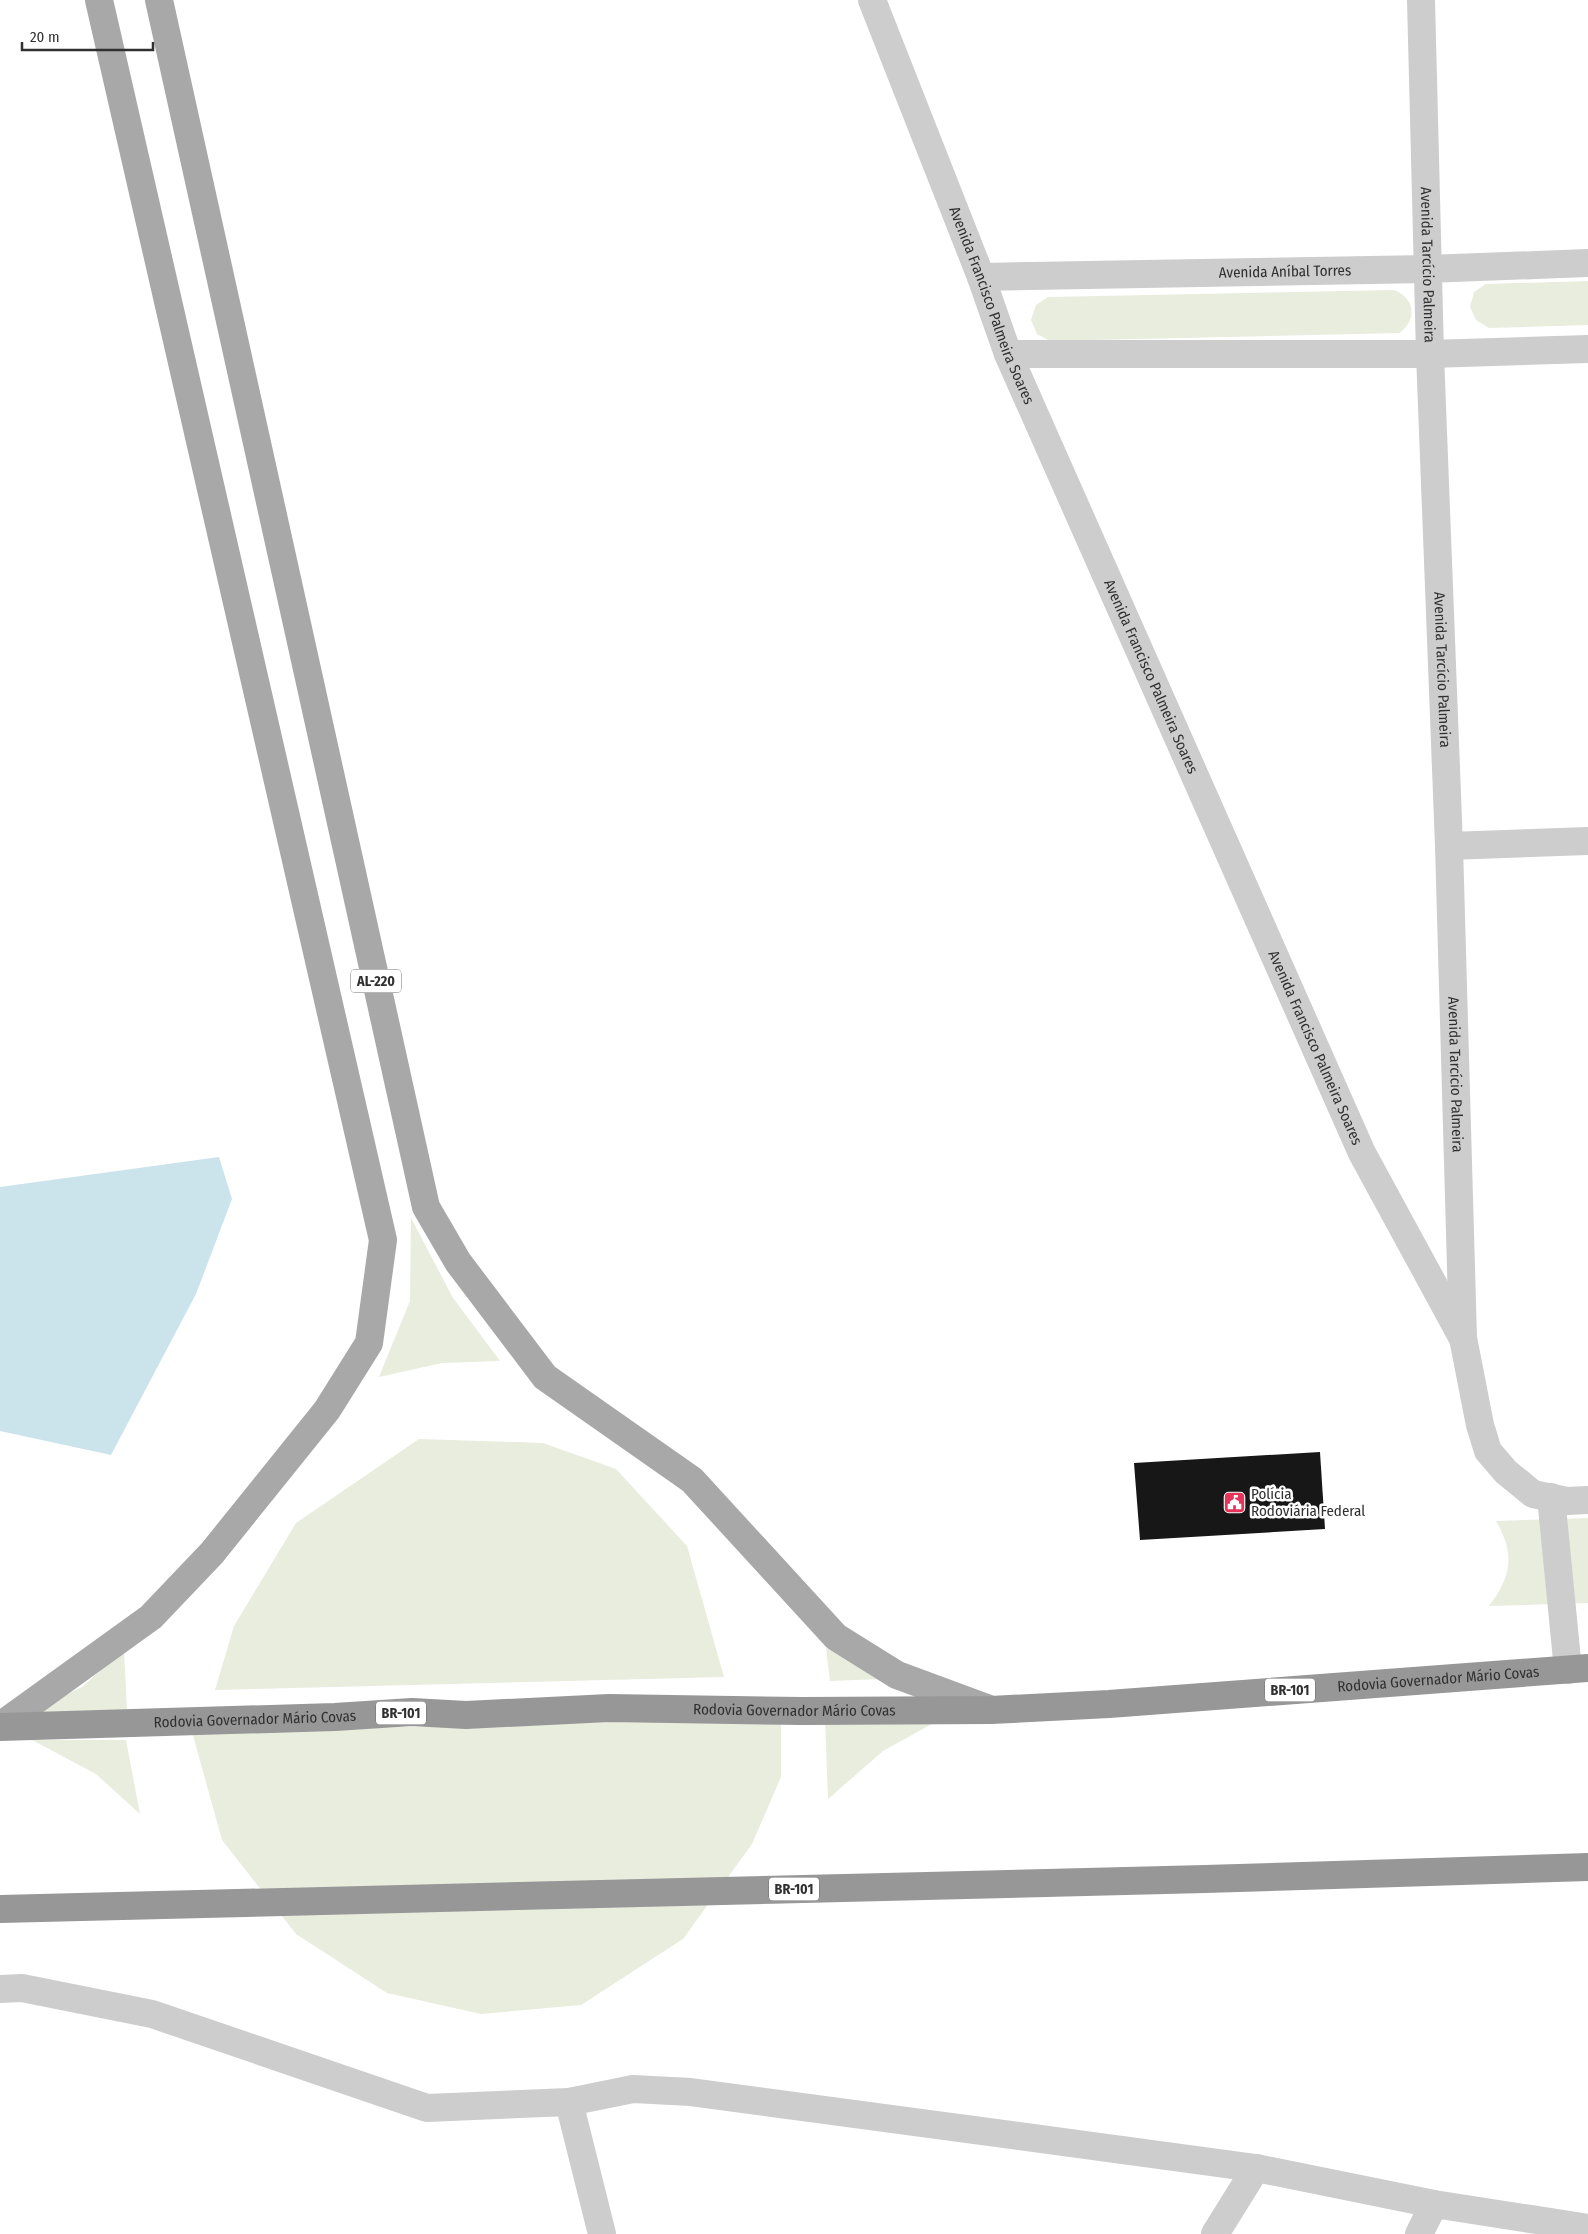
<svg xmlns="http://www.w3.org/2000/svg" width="1588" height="2234" viewBox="0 0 1588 2234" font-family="'Fira Sans Condensed',sans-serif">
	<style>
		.green { fill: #e8edde }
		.water { fill: #cbe4ec }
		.building { fill: #171717 }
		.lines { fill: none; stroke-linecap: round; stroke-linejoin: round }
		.street { stroke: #cdcdcd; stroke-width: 28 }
		.primary { stroke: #a8a8a8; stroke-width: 28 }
		.highway { stroke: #979797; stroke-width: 28 }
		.labels { text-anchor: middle; stroke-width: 5; stroke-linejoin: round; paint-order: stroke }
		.shield { fill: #fff; stroke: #6e6e6e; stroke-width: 1 }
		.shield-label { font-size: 14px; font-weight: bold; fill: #303030 }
		.street-label { font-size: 15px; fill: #303030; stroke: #fff }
		.poi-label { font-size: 15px; fill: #303030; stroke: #fff; text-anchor: start }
	</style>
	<rect width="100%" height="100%" fill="#fff"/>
	<!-- green -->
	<g class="green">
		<polygon points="1588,281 1588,325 1489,328 1476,320 1470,307 1474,292 1486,284"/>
		<path d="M1394,290C1415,298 1418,320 1399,333L1050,341L1037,334L1031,320L1036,305L1048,297Z"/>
		<polygon points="411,1218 453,1298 500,1361 442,1363 379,1377 410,1301"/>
		<polygon points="419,1439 543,1443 616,1469 687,1546 724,1677 215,1690 234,1626 296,1523"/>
		<path d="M1588,1518V1603L1489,1606C1512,1576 1515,1554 1496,1521Z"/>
		<polygon points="826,1648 882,1679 830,1681"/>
		<polygon points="124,1650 127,1711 24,1715 82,1687"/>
		<polygon points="957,1710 883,1751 828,1799 825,1719"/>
		<polygon points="781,1718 781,1777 752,1844 683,1939 581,2005 481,2014 387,1993 296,1934 222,1840 192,1732"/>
		<polygon points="32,1740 126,1740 140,1814 96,1774"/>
	</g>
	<!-- water -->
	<polygon class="water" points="219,1157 232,1199 196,1294 111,1455 0,1431 0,1187"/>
	<!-- building -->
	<polygon class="building" points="1320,1452 1325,1529 1140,1540 1134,1463"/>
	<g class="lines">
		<!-- street -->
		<g class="street">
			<path id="s1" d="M872,0L981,277L1008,354L1362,1153L1461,1335"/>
			<path id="s2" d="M1421,0L1430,354L1449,846L1463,1338L1480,1425L1488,1451L1506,1472L1533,1494L1567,1501L1588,1500"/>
			<path id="s3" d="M981,277L1427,269L1588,263"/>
			<polyline points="1008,354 1430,354 1588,349"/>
			<polyline points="1449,846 1588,841"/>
			<polyline points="1551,1497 1568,1670"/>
			<polyline points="0,1989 22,1988 152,2014 427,2108 569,2102 633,2089 691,2092 1256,2168 1434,2204 1588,2228"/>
			<polyline points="569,2102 602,2234"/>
			<polyline points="1215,2234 1256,2168"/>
			<polyline points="1419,2234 1434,2204"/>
		</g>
		<!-- primary -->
		<g class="primary">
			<polyline points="159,0 426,1207 458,1262 545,1377 692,1480 836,1637 897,1675 989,1709"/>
			<polyline points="0,1726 151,1617 212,1553 327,1410 369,1343 383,1240 99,0"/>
		</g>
		<!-- highway -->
		<g class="highway">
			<path id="s4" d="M0,1727L335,1717L412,1712L466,1715L609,1708L802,1711L991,1710L1109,1704L1588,1668"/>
			<polyline points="0,1909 1205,1879 1588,1867"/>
		</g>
	</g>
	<!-- icons -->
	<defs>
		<symbol id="civic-square" viewBox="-11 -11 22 22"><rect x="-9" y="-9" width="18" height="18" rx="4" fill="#e5335a" stroke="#fff"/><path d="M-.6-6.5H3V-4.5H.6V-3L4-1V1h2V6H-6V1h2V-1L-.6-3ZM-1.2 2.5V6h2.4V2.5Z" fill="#fff"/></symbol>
	</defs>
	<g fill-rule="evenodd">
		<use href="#civic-square" x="1222" y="1490" width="25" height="25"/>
	</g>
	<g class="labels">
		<!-- shield labels -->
		<g class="shield">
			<rect x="351" y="969.5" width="50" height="23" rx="4"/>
			<rect x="1265" y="1678.5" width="50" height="23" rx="4"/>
			<rect x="376" y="1701.5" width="50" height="23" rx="4"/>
			<rect x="769" y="1877.5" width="50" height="23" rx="4"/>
		</g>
		<g class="shield-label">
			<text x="376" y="986">AL-220</text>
			<text x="1290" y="1695">BR-101</text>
			<text x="401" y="1718">BR-101</text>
			<text x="794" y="1894">BR-101</text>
		</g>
		<!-- street labels -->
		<g class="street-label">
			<text dy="5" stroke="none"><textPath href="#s2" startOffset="265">Avenida Tarcício Palmeira</textPath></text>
			<text dy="5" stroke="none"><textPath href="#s3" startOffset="304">Avenida Aníbal Torres</textPath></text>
			<text dy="5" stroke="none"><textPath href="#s1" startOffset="328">Avenida Francisco Palmeira Soares</textPath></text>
			<text dy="5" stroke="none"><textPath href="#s2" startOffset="670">Avenida Tarcício Palmeira</textPath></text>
			<text dy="5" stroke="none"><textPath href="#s1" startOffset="732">Avenida Francisco Palmeira Soares</textPath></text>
			<text dy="5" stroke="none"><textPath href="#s1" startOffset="1138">Avenida Francisco Palmeira Soares</textPath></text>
			<text dy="5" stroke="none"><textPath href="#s2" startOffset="1075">Avenida Tarcício Palmeira</textPath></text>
			<text dy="5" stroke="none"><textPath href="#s4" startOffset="1440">Rodovia Governador Mário Covas</textPath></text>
			<text dy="5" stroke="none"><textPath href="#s4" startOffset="795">Rodovia Governador Mário Covas</textPath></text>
			<text dy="5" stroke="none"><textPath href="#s4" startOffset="255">Rodovia Governador Mário Covas</textPath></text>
		</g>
		<!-- poi labels -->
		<g class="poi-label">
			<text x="1251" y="1499">Polícia<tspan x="1251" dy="17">Rodoviária Federal</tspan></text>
		</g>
	</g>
	<!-- scale -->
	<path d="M22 42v8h131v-8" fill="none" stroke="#303030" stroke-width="2.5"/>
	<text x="30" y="42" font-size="15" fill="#303030" stroke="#ffffff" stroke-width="4" paint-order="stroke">20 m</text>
</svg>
